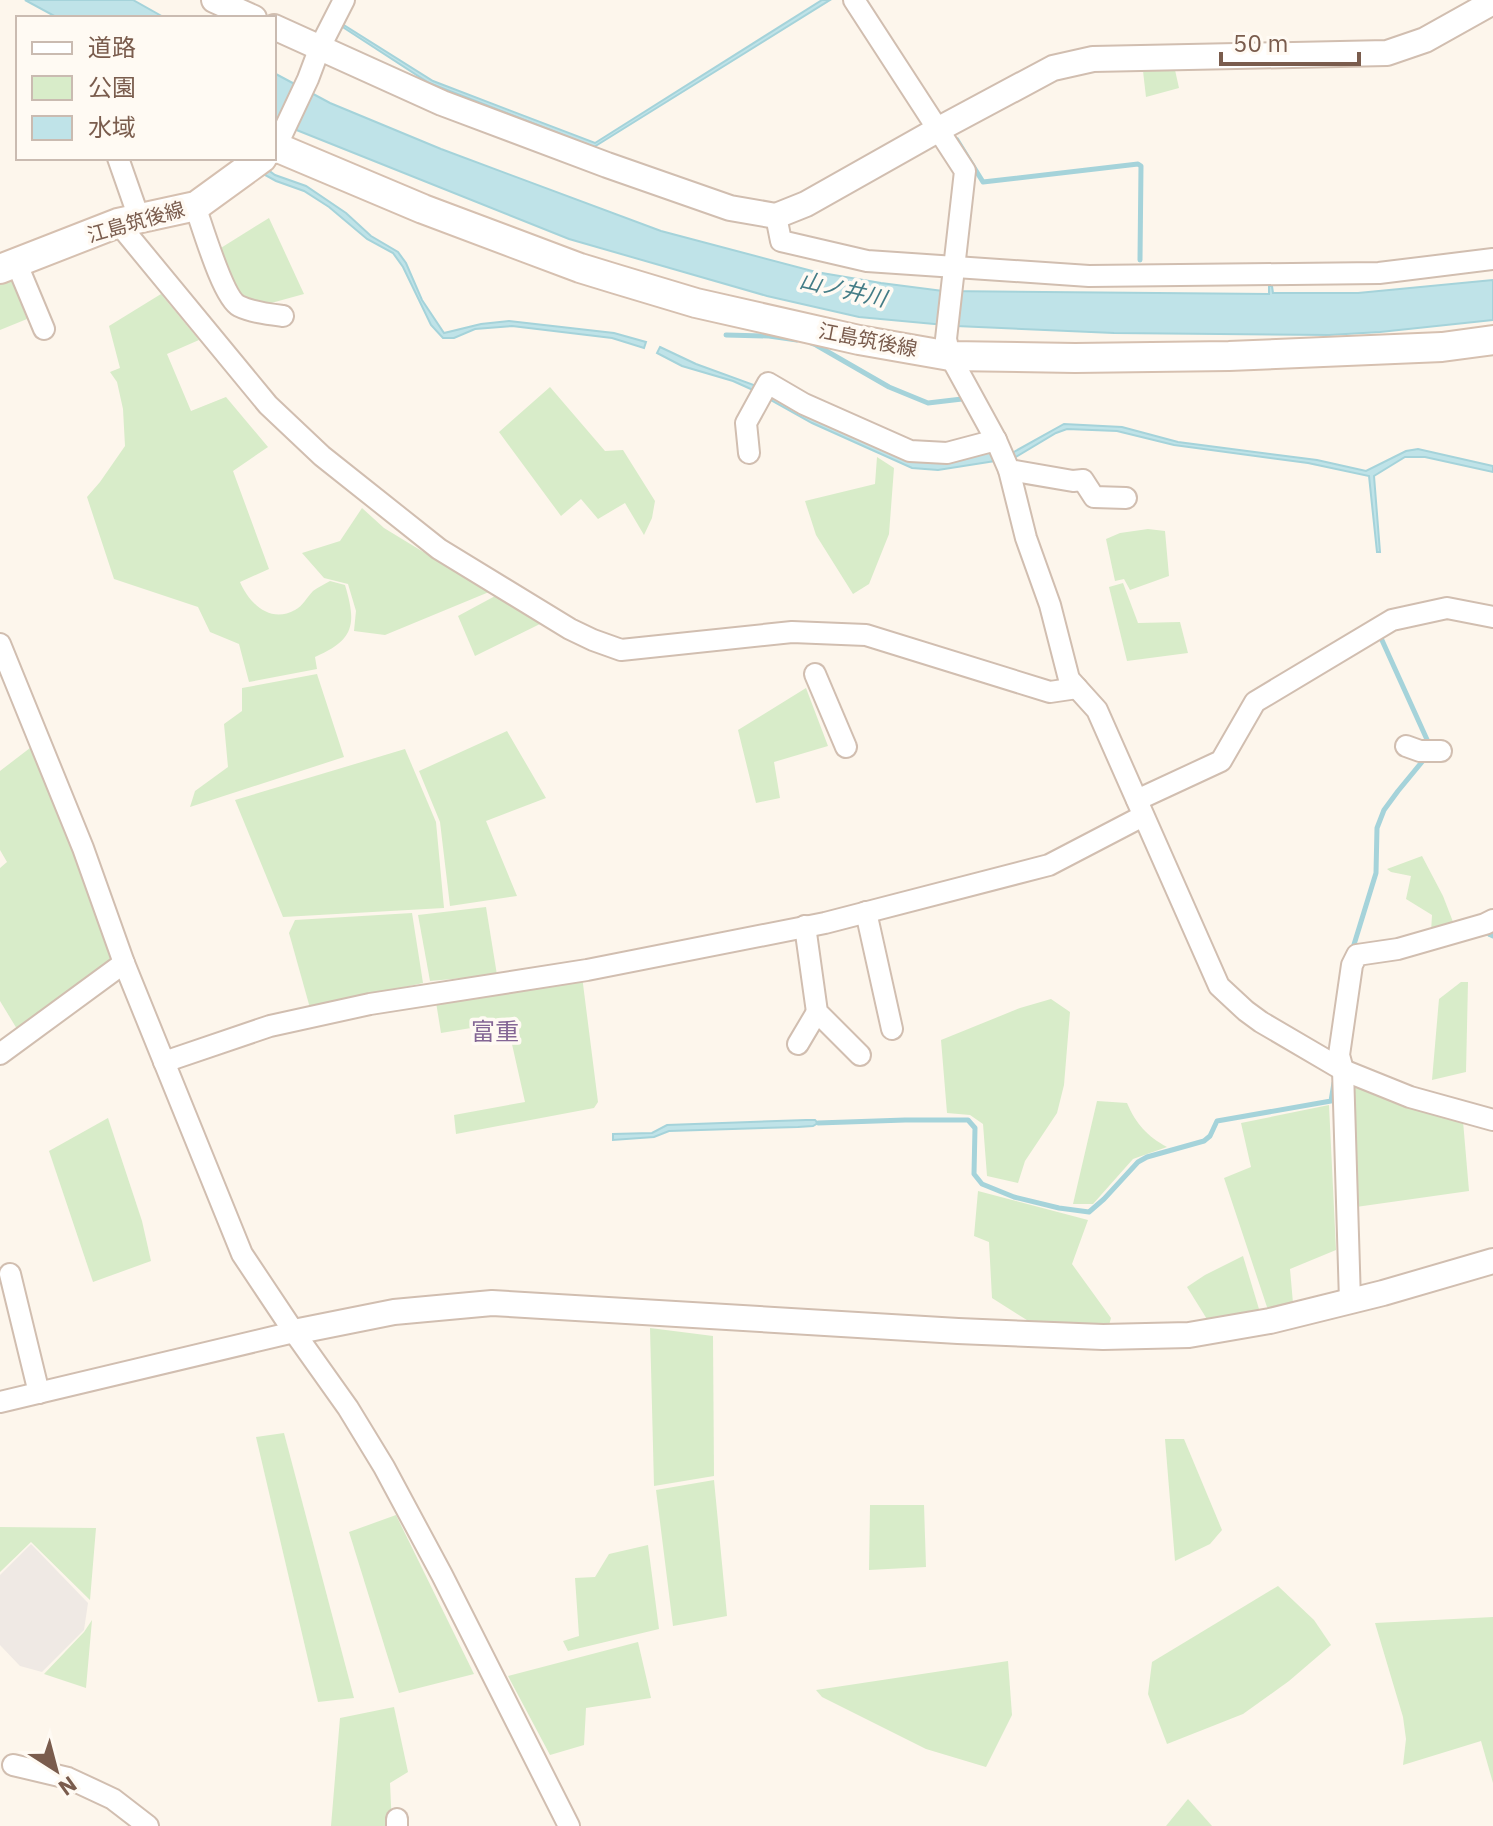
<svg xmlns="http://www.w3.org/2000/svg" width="1493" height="1826" viewBox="0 0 1493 1826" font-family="'IBM Plex Sans','Noto Sans JP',sans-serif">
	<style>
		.industrial { fill: #efe9e4 }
		.green { fill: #d8ecc9 }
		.water { fill: #bfe3e8; stroke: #a5d3da; stroke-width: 2 }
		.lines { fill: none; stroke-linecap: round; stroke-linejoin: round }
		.stream { stroke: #a5d3da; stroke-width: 5 }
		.minor-casing { stroke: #d1beb0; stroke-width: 24 }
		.tertiary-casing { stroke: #d1beb0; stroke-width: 28 }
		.secondary-casing { stroke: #d6c0b0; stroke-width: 32 }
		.minor { stroke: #fff; stroke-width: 20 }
		.tertiary { stroke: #fff; stroke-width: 24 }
		.secondary { stroke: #fff; stroke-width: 28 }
		.labels { text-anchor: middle; stroke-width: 7; stroke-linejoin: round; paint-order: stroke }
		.street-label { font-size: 20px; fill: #7a5c4d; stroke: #fffaf3 }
		.water-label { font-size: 22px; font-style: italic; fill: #437c86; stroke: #fffaf3 }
		.quarter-label { font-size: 24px; fill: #846695; stroke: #fffaf3 }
	</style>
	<rect width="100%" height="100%" fill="#fdf6ec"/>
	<!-- industrial -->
	<polygon class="industrial" points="31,1544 88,1603 84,1630 42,1672 20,1666 0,1645 0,1575"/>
	<!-- green -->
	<g class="green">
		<polygon points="1175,70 1179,88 1146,97 1143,71"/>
		<polygon points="269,218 304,294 264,305 240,299 216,251"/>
		<polygon points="9,272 27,319 0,330 0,276"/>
		<path d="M161,294L199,340L167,354L191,411L226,397L268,447L233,471L269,569L240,582C249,603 270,624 295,610C303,606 307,597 313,591C318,587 325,584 330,581L345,585C357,625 354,640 315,657L317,669L249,682L239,644L210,632L198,607L114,579L87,497L100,482L125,446L123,409L117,382L110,372L120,368L109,326Z"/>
		<polygon points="550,387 605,451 623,450 655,501 652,518 644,535 625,503 598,519 581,499 561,516 499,432"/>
		<polygon points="877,457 894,468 889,534 869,584 853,594 816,535 805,501 875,484"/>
		<polygon points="362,508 384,528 489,592 385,635 354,631 356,611 348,584 324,578 302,553 340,541"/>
		<polygon points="1148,529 1165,531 1169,576 1130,590 1124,579 1115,581 1106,539 1120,533"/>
		<polygon points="1123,583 1138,623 1180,622 1188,653 1127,661 1109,587"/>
		<polygon points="497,595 540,624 475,656 458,616"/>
		<polygon points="317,674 344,757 190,807 195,791 228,767 224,724 242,711 242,688"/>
		<polygon points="806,688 828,746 774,762 780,798 756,803 738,730"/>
		<polygon points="507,731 546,798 486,821 517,896 450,906 440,822 419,771"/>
		<polygon points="30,748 117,956 17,1029 0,1001 0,868 7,862 0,850 0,771"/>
		<polygon points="405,749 436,822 444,908 283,917 235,800"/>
		<polygon points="1422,856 1443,896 1455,927 1431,932 1432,915 1406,899 1411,876 1391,872 1387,869"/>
		<polygon points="486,907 497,975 430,981 418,915"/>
		<polygon points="412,913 423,983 310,1008 289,933 295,920"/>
		<polygon points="582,976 598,1102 594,1108 456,1134 454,1115 525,1102 507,1022 441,1033 435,996"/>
		<polygon points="1461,982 1468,982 1466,1072 1432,1080 1439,999"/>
		<polygon points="1051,999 1070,1012 1064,1085 1057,1113 1025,1161 1018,1183 987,1176 983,1124 970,1115 947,1113 941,1040 1020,1008"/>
		<polygon points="1355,1086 1463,1121 1469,1191 1356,1207"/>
		<path d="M1097,1101L1127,1103C1136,1124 1147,1136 1167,1147L1133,1159L1093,1204H1073Z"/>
		<polygon points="1329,1105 1336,1250 1290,1269 1293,1303 1268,1310 1224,1178 1251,1167 1241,1123"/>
		<polygon points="108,1118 142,1221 151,1261 93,1282 49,1151"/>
		<polygon points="978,1191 1088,1220 1072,1264 1111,1318 1108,1329 1030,1322 992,1298 989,1242 974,1236"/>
		<polygon points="1243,1256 1262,1319 1210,1324 1187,1287 1205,1275"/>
		<polygon points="650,1328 713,1336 714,1476 654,1486"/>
		<polygon points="284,1433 354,1698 318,1702 256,1437"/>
		<polygon points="1165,1439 1184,1439 1222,1530 1210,1544 1175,1561"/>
		<polygon points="714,1480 727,1616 673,1626 656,1490"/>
		<polygon points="870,1505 924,1505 926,1567 869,1570"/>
		<polygon points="396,1515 474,1674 399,1693 349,1532"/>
		<polygon points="0,1527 96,1528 90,1600 31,1542 0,1572"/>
		<polygon points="648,1545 659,1629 568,1651 563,1641 579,1636 575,1578 595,1577 609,1554"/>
		<polygon points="1278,1586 1314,1620 1331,1645 1289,1681 1243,1714 1167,1744 1148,1694 1152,1662"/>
		<polygon points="1493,1617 1493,1783 1481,1741 1403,1765 1406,1739 1403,1717 1375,1623"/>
		<polygon points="92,1620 86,1688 44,1674 84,1632"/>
		<polygon points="638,1642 651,1698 586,1708 584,1745 550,1755 508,1676"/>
		<polygon points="1008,1661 1012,1715 986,1767 926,1749 822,1697 816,1690"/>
		<polygon points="394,1707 408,1772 390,1783 392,1826 331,1826 340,1718"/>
		<polygon points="1188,1799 1212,1826 1166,1826"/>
	</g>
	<!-- water -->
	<g class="water">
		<polygon points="25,0 133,0 165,18 58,18"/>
		<polygon points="822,0 830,0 594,147 429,83 341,26 342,24 433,81 595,143"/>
		<polygon points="274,73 330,103 441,149 661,231 816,272 881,283 943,291 1269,294 1269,286 1272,286 1273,293 1358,293 1493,280 1493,320 1380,332 1329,335 1114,333 956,326 859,317 767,296 569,239 274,121"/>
		<polygon points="234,158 252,158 275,175 306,186 346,213 371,236 398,252 406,263 422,300 444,333 481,324 509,321 614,333 646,342 644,348 612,338 512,326 475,329 454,338 443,338 431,325 403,267 393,253 367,239 329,207 304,191 276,181"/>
		<polygon points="660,347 696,364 773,392 890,448 996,450 1012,453 1064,424 1122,427 1178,442 1317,460 1366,471 1406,451 1418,449 1493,466 1493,472 1425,457 1405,457 1374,476 1380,552 1377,552 1369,476 1308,463 1174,445 1117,431 1067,429 1056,433 1014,458 938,470 912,468 812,423 753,390 733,381 682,366 657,353"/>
		<polygon points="806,1120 815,1120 818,1123 813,1126 798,1127 669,1131 654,1137 613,1140 613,1134 652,1133 667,1125"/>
	</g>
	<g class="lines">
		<!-- stream -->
		<g class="stream">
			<polyline points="957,140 983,182 1138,164 1141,166 1140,260"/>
			<polyline points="726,335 769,336 797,340"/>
			<polyline points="811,343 816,345 889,387 928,403 962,399"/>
			<polyline points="1381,638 1429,744"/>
			<polyline points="1489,934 1493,936"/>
			<polyline points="1352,951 1376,873 1377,828 1384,810 1398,791 1426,757"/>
			<polyline points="818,1123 905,1120 968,1120 975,1128 974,1174 982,1184 1014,1197 1059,1208 1089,1212 1104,1199 1138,1162 1147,1157 1204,1141 1210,1136 1217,1121 1331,1101 1334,1083"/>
		</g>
		<defs>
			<g id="minor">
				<polyline points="854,0 965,171 946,339 950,356 996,440 1009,470 1026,538 1050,605 1069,679 1097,710 1219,986 1246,1011 1261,1022 1343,1070 1410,1097 1493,1120"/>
				<polyline points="276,147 308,79 320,47 344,0"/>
				<polyline points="118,158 139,218"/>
				<path d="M195,206C202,225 223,298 239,306C251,312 268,314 283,316"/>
				<polyline points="776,216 781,241 867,261 1089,276 1379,273 1493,259"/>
				<polyline points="118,223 268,405 322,456 439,549 570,629 593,640 621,650 792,632 866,635 1050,692 1077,688"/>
				<polyline points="16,262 44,329"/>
				<polyline points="749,453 746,423 768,383 804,404 910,451 947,453 996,440"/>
				<polyline points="1009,470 1073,481 1083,480 1094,497 1126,498"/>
				<polyline points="0,644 83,848 124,963 242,1254 294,1332 348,1408 384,1467 442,1575 569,1826"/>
				<polyline points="815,674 846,747"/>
				<polyline points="1406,746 1420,751 1441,751"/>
				<polyline points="1137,800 1221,761 1255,702 1392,620 1447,608 1493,617"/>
				<polyline points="866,912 892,1029"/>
				<polyline points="805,926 817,1012 860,1055"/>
				<polyline points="798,1044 817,1012"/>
				<polyline points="0,1054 124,963"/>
				<polyline points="164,1062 270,1026 370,1004 587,970 825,923 1049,865 1143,816"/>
				<polyline points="10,1274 39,1393"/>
				<polyline points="1350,1301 1343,1070 1339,1055 1352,965 1357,955 1398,949 1485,924 1493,920"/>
				<polyline points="0,1402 294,1332"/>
				<polyline points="13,1765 68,1778 113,1799 148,1826"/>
				<polyline points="397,1819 397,1826"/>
			</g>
			<g id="tertiary">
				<polyline points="214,0 254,18"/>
				<polyline points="274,27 442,103 607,165 730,208 776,216 806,204 939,129 1053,68 1093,59 1387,53 1425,40 1493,2"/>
				<polyline points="294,1332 394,1312 492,1303 958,1331 1103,1337 1189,1335 1270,1321 1383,1293 1493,1261"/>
			</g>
			<g id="secondary">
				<polyline points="274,149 276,147 423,209 580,268 616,279 696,303 859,340 950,356 1075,358 1229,356 1442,347 1493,340"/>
				<polyline points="0,269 118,223 196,206 262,158"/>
			</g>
		</defs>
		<!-- minor casing -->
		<use href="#minor" class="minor-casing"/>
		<!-- tertiary casing -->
		<use href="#tertiary" class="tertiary-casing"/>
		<!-- secondary casing -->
		<use href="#secondary" class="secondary-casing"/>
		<!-- minor -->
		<use href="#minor" class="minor"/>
		<!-- tertiary -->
		<use href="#tertiary" class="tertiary"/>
		<!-- secondary -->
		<use href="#secondary" class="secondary"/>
	</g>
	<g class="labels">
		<!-- street labels -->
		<g class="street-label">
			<text transform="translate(136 222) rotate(-16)" y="7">江島筑後線</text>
			<text transform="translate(868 340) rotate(11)" y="7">江島筑後線</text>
		</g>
		<!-- water labels -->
		<g class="water-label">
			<text transform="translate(843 289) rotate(13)" y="8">山ノ井川</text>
		</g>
		<!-- quarter labels -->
		<g class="quarter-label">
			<text x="495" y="1040">富重</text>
		</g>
	</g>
	<!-- legend -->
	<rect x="16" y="16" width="260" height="144" fill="#fffaf3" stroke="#cabbb1" stroke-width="2"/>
	<rect x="32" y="42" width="40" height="12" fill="#ffffff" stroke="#cabbb1" stroke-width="2"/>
	<text x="88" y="56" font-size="24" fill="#7a5c4d">道路</text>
	<rect x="32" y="76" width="40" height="24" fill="#d8ecc9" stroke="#cabbb1" stroke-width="2"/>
	<text x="88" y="96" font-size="24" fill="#7a5c4d">公園</text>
	<rect x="32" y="116" width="40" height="24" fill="#bfe3e8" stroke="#cabbb1" stroke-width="2"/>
	<text x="88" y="136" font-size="24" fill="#7a5c4d">水域</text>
	<!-- north arrow -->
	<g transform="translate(56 1770) rotate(144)" stroke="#fffaf3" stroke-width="6" paint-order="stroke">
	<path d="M0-6L14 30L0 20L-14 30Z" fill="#7a5c4d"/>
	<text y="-12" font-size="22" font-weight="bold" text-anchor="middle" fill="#7a5c4d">N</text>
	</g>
	<!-- scale -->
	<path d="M1221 52v12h138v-12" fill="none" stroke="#7a5c4d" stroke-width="4"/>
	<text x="1233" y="52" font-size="24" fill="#7a5c4d" stroke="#fffaf3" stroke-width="6" paint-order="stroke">50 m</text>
</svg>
